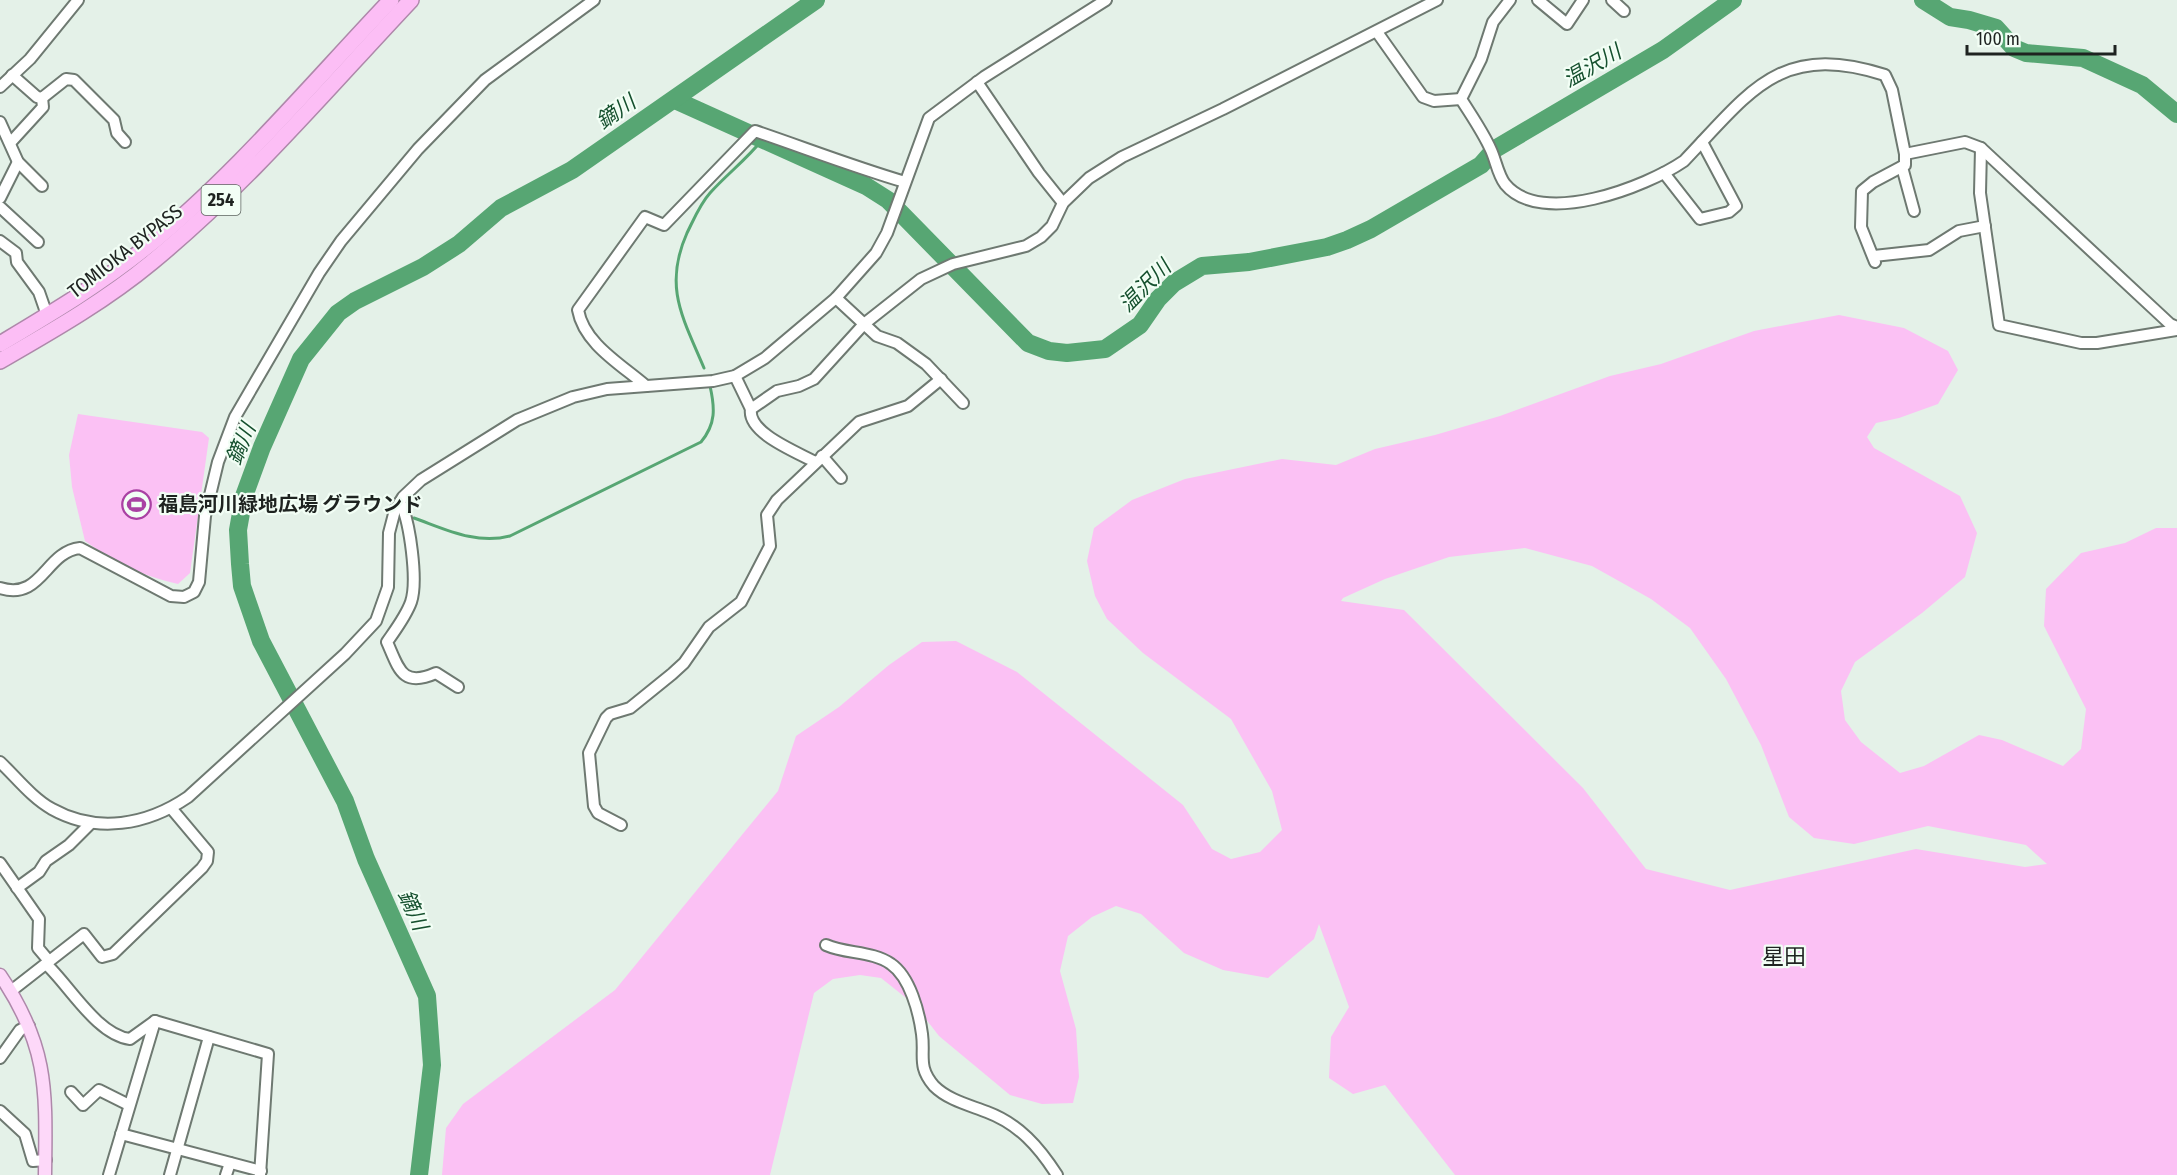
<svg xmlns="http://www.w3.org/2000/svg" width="2177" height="1175" viewBox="0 0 2177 1175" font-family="'Fira Sans Condensed','Noto Sans JP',sans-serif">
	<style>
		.green { fill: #fbc1f4; fill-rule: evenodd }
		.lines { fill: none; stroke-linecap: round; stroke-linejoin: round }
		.stream { stroke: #57a673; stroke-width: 3 }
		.river { stroke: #57a673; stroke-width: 18 }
		.minor-casing { stroke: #6e7971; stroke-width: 14 }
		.major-casing { stroke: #ae88aa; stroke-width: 15 }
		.highway-casing { stroke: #ae88aa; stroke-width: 18 }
		.minor { stroke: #fff; stroke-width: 10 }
		.major { stroke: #fdd8f9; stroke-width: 12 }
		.highway { stroke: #fcbef5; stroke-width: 15 }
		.labels { text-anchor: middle; stroke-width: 4.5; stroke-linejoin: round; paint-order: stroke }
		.shield { fill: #f2fef5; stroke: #5e6560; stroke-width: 1.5 }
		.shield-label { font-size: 18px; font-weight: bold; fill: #1e2320 }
		.street-label { font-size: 20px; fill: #1e2320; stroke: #f2fef5 }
		.poi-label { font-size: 20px; font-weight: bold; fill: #1e2320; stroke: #f2fef5; text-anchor: start }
		.water-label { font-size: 21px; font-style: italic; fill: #15502e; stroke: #f2fef5 }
		.quarter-label { font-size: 22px; fill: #1e2320; stroke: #f2fef5 }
	</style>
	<rect width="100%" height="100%" fill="#e4f1e8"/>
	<!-- green -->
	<g class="green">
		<path d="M1839,315L1904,328L1948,351L1958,370L1938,404L1899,418L1876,423L1867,437L1874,448L1960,496L1977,533L1965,577L1922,613L1855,662L1841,691L1845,720L1861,742L1900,773L1924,766L1979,735L2002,740L2063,766L2081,749L2086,709L2044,626L2046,589L2081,553L2125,543L2156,528H2177V1175H1455L1385,1085L1353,1094L1329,1078L1331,1037L1349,1007L1319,924L1314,939L1268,978L1223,970L1184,953L1141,914L1116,906L1092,917L1068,936L1060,971L1076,1029L1079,1077L1073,1103L1042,1104L1010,1095L939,1036L915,1005L881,978L860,975L833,979L814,993L770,1175H442L446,1128L463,1104L615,990L778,791L796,736L839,707L889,665L922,642L956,641L1017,672L1183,805L1212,849L1231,859L1260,852L1282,830L1272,791L1231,719L1143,653L1107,619L1095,596L1087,561L1094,528L1132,500L1185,479L1282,459L1336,465L1375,449L1435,435L1500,416L1610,376L1661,364L1754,331ZM1525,548L1592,566L1651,599L1690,628L1726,679L1761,745L1789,817L1814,838L1854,844L1928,826L2026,845L2047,864L2025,867L1916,849L1730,890L1646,869L1583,788L1404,610L1341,601L1343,598L1385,579L1449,557Z"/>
		<path d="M78,414L202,432L209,438L190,573L178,584C139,575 116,563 85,541L72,487L69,455Z"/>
	</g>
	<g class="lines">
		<!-- stream -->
		<g class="stream">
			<path d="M704,368C683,318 663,287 687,233C694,219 700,204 710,193C727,174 746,160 762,140"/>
			<path d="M414,518C445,529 476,545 510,536L701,442C716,424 715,408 710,386"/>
		</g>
		<!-- river -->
		<g class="river">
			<polyline points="1923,0 1950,17 1969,20 1996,28 2014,48 2026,53 2083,58 2142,85 2177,114"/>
			<polyline points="675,100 866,186 888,200 1028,343 1049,351 1067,353 1105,349 1140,325 1158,299 1174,283 1202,266 1249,262 1327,247 1347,240 1371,229 1481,165 1495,149 1663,50 1733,0"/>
			<polyline points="419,1175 432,1065 427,996 366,859 345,801 261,641 242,586 240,564 238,530 244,496 262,447 301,359 338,313 355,301 423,267 459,244 501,208 572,170 816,0"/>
		</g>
		<defs>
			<g id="minor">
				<path d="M1510,0L1493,22L1481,59L1461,99C1471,115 1483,132 1491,150C1496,161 1498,175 1505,184C1541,228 1646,187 1684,161C1750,92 1780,41 1885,75L1892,90L1905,154L1965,142L1981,148L2170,324L2177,327"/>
				<polyline points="1538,0 1567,24 1583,0"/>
				<polyline points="1612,0 1624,11"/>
				<polyline points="1377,32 1423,97 1434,101 1461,99"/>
				<polyline points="12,75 37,97 42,98 66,79 74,80 114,120 117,133 125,142"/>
				<polyline points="977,82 1039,173 1063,203"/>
				<polyline points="0,87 30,59 78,0"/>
				<polyline points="0,122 18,162 42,186"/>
				<polyline points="11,142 43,107 42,98"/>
				<polyline points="1981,148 1980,193 1999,325 2081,343 2097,343 2177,330"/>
				<polyline points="1902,167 1914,211"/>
				<polyline points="1664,173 1700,219 1729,212 1736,206 1702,142"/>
				<polyline points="0,198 18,162"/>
				<polyline points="0,207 38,242"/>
				<polyline points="0,241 16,253 17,262 39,292 47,315"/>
				<polyline points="1874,256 1929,250 1959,231 1985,226"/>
				<polyline points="1875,262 1861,227 1862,191 1873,182 1905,165 1905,154"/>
				<polyline points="836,298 877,336 897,343 926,364 963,403"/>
				<polyline points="735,376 751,409"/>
				<path d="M646,386C622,365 584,344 578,310L645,217L664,225L755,131C805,148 854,167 905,182"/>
				<polyline points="822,456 841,478"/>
				<path d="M815,462C797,452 747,433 751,409L777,391L799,386L814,379L864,324L921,279L953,264L1026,246L1041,237L1052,226L1063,203L1089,178L1122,157L1223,109L1437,0"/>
				<path d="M400,502C410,521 418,581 411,602C406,616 396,629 387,642C399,669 402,688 436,673L458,687"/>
				<path d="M0,588C42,601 45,552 80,548L171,596L184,597L194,592L199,582L205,516L218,462L235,417L319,273L341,241L418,149L485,80L594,0"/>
				<path d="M0,762C16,777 32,798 52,809C97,834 147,825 188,797L345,654L376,621L388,587L389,533L395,510L403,497L421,480L517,420L573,397L607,389L713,381L735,376L765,358L836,298L876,253L887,233L929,118L984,77L1106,0"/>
				<polyline points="621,825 598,813 594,806 589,753 606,718 610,714 630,708 672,674 684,663 709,627 741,602 770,546 767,515 777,500 859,422 908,406 941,379"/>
				<polyline points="0,863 39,919 38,948 49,961"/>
				<polyline points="17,888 39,872 46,861 69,845 91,823"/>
				<path d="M826,945C846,954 873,951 891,964C910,977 919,1012 922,1034C925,1056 917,1066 934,1086C948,1100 969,1105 987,1112C1019,1124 1039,1147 1057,1175"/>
				<path d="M46,964C69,985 97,1035 130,1039L155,1021"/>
				<polyline points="11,991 84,934 102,957 113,954 202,868 207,861 208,852 171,808"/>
				<polyline points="0,1058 20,1030 29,1026"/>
				<polyline points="71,1092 83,1105 99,1090 129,1105"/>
				<polyline points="0,1111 25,1134 33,1161 46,1160"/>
				<polyline points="121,1134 261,1171"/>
				<polyline points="109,1175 155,1021 268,1054 260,1175"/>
				<polyline points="170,1175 209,1037"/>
				<polyline points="226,1175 230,1163"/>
			</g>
			<path id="major" d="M0,975C49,1047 46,1091 45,1175"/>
			<g id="highway">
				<path d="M0,344C50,314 99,285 144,249C232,179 313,82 391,0"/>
				<path d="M0,361C52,331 105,301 152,262C247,184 327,89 411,0"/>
			</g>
		</defs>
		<!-- minor casing -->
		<use href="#minor" class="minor-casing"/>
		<!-- major casing -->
		<use href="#major" class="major-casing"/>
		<!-- highway casing -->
		<use href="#highway" class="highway-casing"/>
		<!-- minor -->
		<use href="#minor" class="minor"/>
		<!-- major -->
		<use href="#major" class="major"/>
		<!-- highway -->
		<use href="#highway" class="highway"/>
	</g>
	<!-- icons -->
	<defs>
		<symbol id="stadium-ring" viewBox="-11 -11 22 22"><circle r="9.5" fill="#f2fef5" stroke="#a941a3" stroke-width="1.5"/><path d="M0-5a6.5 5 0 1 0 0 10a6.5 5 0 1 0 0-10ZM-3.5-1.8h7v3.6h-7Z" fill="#a941a3"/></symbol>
	</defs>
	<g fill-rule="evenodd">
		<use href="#stadium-ring" x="120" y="488" width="33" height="33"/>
	</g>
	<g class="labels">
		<!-- shield labels -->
		<rect class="shield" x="201.5" y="185" width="39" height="30" rx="4.5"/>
		<g class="shield-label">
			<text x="221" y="206">254</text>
		</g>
		<!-- street labels -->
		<g class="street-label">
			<text transform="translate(125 251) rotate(-38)" y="7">TOMIOKA BYPASS</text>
		</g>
		<!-- poi labels -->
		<g class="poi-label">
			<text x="158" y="511">福島河川緑地広場 グラウンド</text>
		</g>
		<!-- water labels -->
		<g class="water-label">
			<text transform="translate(1592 66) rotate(-30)" y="7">温沢川</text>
			<text transform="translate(616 112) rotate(-35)" y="7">鏑川</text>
			<text transform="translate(1145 286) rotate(-45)" y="7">温沢川</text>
			<text transform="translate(241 444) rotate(-67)" y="7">鏑川</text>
			<text transform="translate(413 910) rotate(66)" y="7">鏑川</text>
		</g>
		<!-- quarter labels -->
		<g class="quarter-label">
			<text x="1784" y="964">星田</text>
		</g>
	</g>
	<!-- scale -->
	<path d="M1967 45v9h148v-9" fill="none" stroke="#1e2320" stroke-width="3"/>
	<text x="1976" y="45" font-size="18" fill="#1e2320" stroke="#f2fef5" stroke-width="4.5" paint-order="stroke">100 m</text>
</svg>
